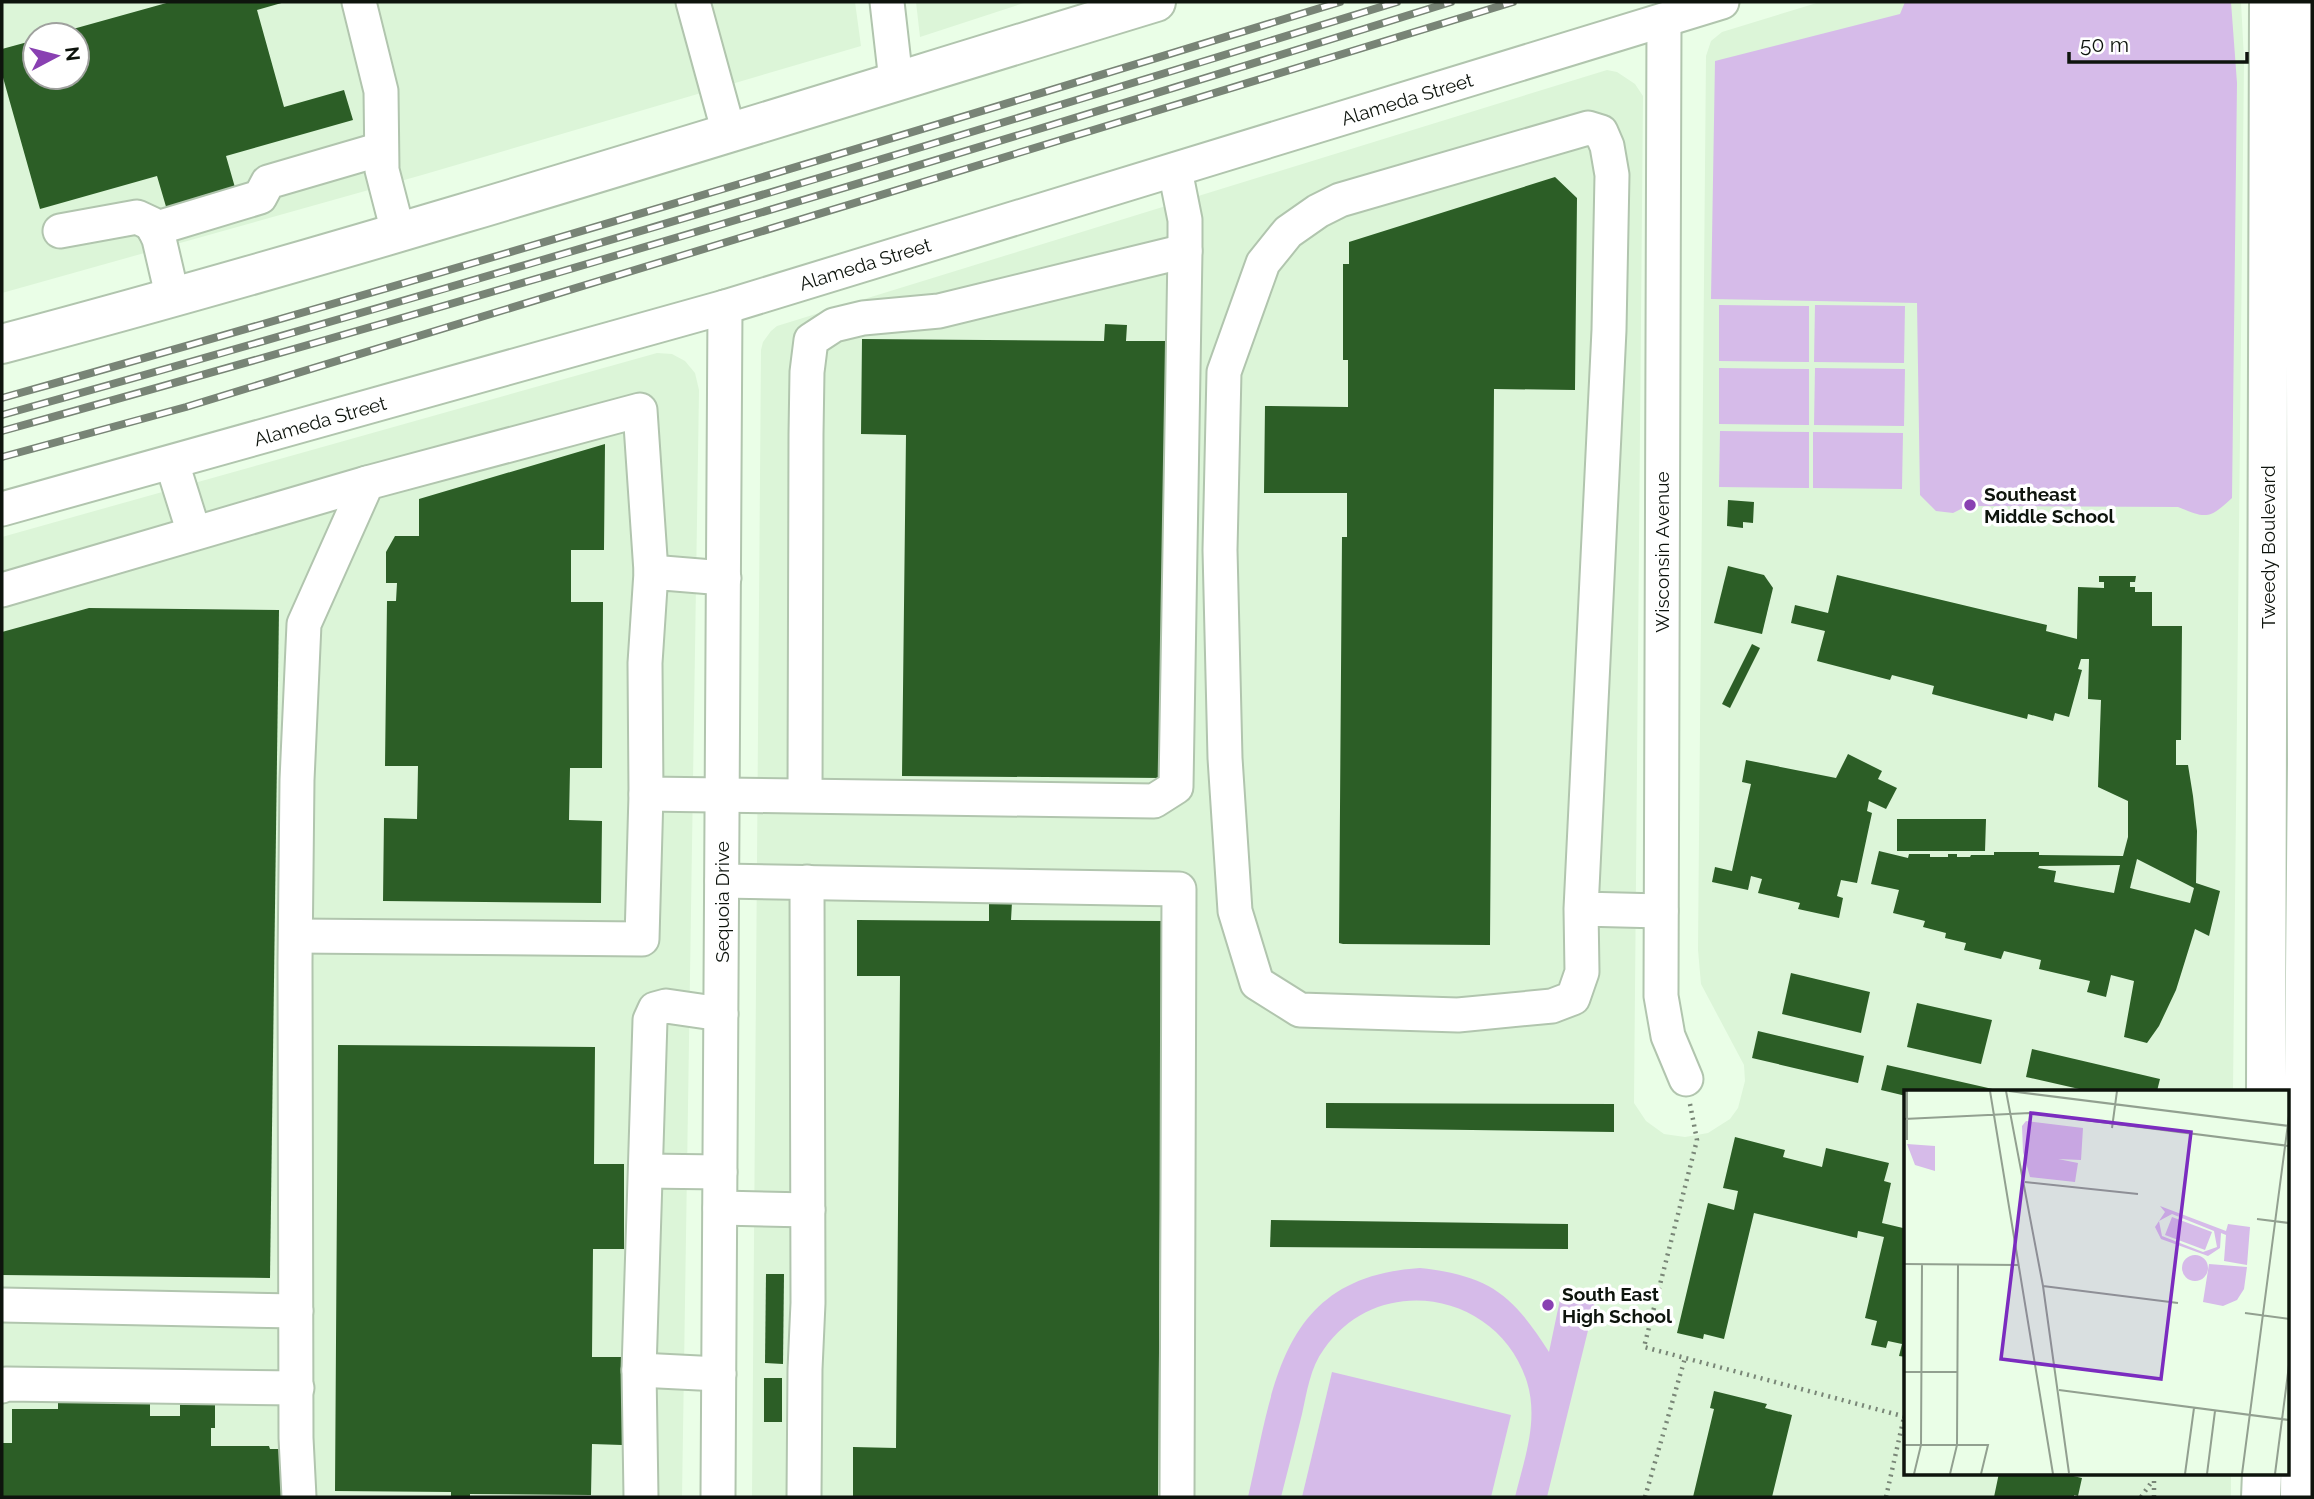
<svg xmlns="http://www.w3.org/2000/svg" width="2314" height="1499" viewBox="0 0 2314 1499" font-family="Raleway,sans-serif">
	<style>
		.built { fill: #dcf5d8; fill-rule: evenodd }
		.green { fill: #d6bbe9 }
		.building { fill: #2c5e26; fill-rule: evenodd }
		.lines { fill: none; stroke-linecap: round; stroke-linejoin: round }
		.minor-casing { stroke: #b1c5ae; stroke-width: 37 }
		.major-casing { stroke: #b1c5ae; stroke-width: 42 }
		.path { stroke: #798677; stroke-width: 4.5; stroke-dasharray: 2 5; stroke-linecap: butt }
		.minor { stroke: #fff; stroke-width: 33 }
		.major { stroke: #fff; stroke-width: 38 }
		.rail-casing { stroke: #788476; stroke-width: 8 }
		.rail { stroke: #fff; stroke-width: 5; stroke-dasharray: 16; stroke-linecap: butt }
		.poi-dot { fill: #8940b2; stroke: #fff; stroke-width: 2.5 }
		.labels { text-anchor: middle; stroke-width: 7; stroke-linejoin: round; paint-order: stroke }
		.street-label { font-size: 19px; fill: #0e140d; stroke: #fff }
		.poi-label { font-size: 19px; font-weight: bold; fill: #0e140d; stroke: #fff; text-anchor: start }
		.inset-road { fill: none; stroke: #92a090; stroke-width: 2 }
		.view { fill: #7b2cbf; fill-opacity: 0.15; stroke: #7b2cbf; stroke-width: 3.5 }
		.inset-edge { fill: none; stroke: #0e140d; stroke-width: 3.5 }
	</style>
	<rect width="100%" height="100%" fill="#eafee7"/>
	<!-- built -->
	<g class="built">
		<path d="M2,2H855L861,46L422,175L2,293ZM35,35H77V77H35Z"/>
		<polygon points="916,2 1027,2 920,37"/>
		<polygon points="1820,2 2241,2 2244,59 2233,1091 1906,1091 1906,1473 2231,1473 2231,1497 752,1497 761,350 763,342 771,331 777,326 1607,70 1617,72 1635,84 1643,96 1634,1103 1646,1121 1664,1134 1685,1137 1708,1133 1730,1119 1738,1108 1745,1081 1744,1065 1701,984 1698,950 1706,56 1711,41 1722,32"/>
		<polygon points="657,353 672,354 685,361 695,373 699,390 682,1497 2,1497 2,537"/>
	</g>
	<!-- green -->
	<g class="green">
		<path d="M1905,2H2231L2237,83L2232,498C2209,519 2207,519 2178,507L1967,506L1953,513L1936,511L1920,495L1917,303L1711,299L1715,61L1900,14Z"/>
		<polygon points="1719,305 1809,306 1809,362 1719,361"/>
		<polygon points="1815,305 1905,306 1904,363 1814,362"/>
		<polygon points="1719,368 1809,369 1809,425 1719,424"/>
		<polygon points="1815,368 1905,369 1904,426 1814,425"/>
		<polygon points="1720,431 1809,432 1809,488 1719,487"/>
		<polygon points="1813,432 1903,433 1902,489 1813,488"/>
		<path d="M1420,1268C1490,1276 1512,1294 1549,1352L1562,1290L1596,1298L1547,1497H1515C1524,1460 1539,1421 1527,1382C1499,1292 1379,1270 1324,1349C1310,1368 1307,1392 1302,1414C1295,1442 1288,1470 1281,1497H1248C1274,1386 1279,1277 1420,1268Z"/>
		<polygon points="1332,1372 1511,1415 1491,1497 1302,1497"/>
	</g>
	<!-- building -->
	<g class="building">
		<polygon points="170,2 285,2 257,10 284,107 344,90 353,120 226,156 236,191 167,210 157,176 40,209 2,74 2,49 35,40 35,77 77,77 77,35 55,34"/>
		<polygon points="1555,177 1577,198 1575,390 1494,389 1490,945 1343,944 1339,943 1342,537 1347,537 1347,493 1264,493 1265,406 1348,407 1348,360 1343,360 1343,264 1349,264 1349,242"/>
		<polygon points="1105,324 1127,325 1126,341 1168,341 1163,778 902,776 906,435 861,434 862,339 1104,341"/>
		<polygon points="605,444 604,550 571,550 571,602 603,602 602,768 570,768 569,820 602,821 601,903 383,901 384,818 417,819 418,766 385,766 387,601 396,601 397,583 386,583 386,552 395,536 419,536 419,499"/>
		<polygon points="1728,500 1754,502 1753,523 1743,522 1743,528 1727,526"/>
		<polygon points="1728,566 1764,575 1773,588 1762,634 1714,623"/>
		<path d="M1837,575L2047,625L2046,631L2077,639L2078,587L2104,588V582H2099V576H2136L2135,582H2130V587H2135V592H2152V626H2182L2181,740H2176V765H2188L2193,796L2197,831L2196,883L2220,891L2209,936L2195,929L2176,990L2159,1026L2147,1043L2124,1037L2134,981L2111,975L2106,997L2087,992L2090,981L2039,969L2041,960L2004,951L2001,959L1964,950L1966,943L1945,938L1946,933L1923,927L1925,921L1893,913L1899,890L1871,884L1879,851L1908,858L1909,854H1930V857H1948V854H1957V857H1970L1971,855H1994V852H2039V855L2123,856L2128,837V801L2098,787L2101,700L2088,699L2089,659H2081L2078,669L2082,670L2069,717L2055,713L2053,721L2028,714L2027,719L1932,694L1934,686L1892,675L1890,680L1817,661L1825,631L1791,623L1795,605L1828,613ZM2137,859L2194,888L2190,903L2130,888ZM2120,865L2114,893L2054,882L2056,871L2038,868L2039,866Z"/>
		<polygon points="89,608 279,610 270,1278 2,1275 2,632"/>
		<polygon points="1752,644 1760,648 1730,708 1722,704"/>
		<polygon points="1848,754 1882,771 1878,779 1897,788 1886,809 1869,801 1867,811 1872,813 1857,883 1841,880 1837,896 1843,898 1839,918 1798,909 1800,903 1758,893 1762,879 1751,876 1748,890 1712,882 1715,867 1732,871 1751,784 1742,782 1746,760 1836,778"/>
		<polygon points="1897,819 1986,819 1985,851 1897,851"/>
		<polygon points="989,901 1012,902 1011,920 1162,921 1158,1497 853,1497 853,1447 896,1448 900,976 857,976 857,920 989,921"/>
		<polygon points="1791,973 1870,992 1861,1033 1782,1014"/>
		<polygon points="1917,1003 1992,1020 1981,1064 1907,1047"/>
		<polygon points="1758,1031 1864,1056 1858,1083 1752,1058"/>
		<polygon points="338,1045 595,1047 594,1164 624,1164 624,1249 593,1249 592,1357 623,1357 622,1445 592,1444 591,1495 470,1494 470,1497 451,1497 451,1492 335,1491"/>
		<polygon points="2032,1049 2160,1079 2157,1091 2088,1091 2026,1077"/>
		<polygon points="1887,1065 1997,1090 1997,1091 1906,1091 1906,1096 1881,1090"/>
		<polygon points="1326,1103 1614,1104 1614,1132 1326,1128"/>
		<polygon points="1735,1137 1785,1150 1783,1157 1822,1167 1826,1148 1889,1163 1884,1181 1891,1183 1882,1223 1903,1228 1906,1219 1906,1357 1899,1356 1902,1344 1888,1341 1886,1348 1871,1345 1877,1321 1865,1318 1884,1237 1858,1231 1857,1238 1754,1213 1724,1339 1704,1334 1703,1339 1677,1333 1708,1203 1734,1210 1738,1191 1723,1188"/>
		<polygon points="1271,1220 1568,1224 1568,1249 1270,1247"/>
		<polygon points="766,1274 784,1274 783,1364 765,1363"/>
		<rect x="764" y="1378" width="18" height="44"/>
		<polygon points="1714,1391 1767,1404 1765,1408 1792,1415 1772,1497 1693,1497 1714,1409 1710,1408"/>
		<polygon points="58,1402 150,1402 150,1416 180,1416 180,1403 215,1403 215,1428 211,1428 211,1446 269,1446 270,1449 288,1449 287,1497 2,1497 2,1443 12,1443 12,1409 58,1409"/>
		<polygon points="1999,1473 2060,1473 2082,1478 2078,1496 2074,1495 2074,1497 1994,1497"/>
	</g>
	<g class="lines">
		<defs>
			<g id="minor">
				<polyline points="359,2 381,91 382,170 398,232"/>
				<polyline points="693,2 729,133"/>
				<polyline points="887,2 896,81"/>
				<polyline points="1664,21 1661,996 1668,1036 1686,1079"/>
				<polyline points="154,229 260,197 268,182 381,149"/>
				<polyline points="60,231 137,217 152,224 159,239 173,299"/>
				<polyline points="172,463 194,533"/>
				<polyline points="2,509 725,307 1722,2"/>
				<polyline points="724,578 651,572 645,663 646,794 1154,801 1176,787 1185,251 1185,220 1175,170"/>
				<polyline points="2,590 367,483"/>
				<polyline points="805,795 806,434 807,372 811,340 834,325 863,318 939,311 1185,251"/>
				<polyline points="722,881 1179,889 1177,1497"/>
				<polyline points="1581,909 1582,972 1573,998 1552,1006 1458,1015 1300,1010 1257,983 1235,911 1225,758 1220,550 1224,372 1263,263 1288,232 1318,211 1340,200 1588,128 1601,132 1607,146 1612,175 1609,330 1581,909 1661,911"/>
				<polyline points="296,936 642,939 646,794"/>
				<polyline points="646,1171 720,1172"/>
				<polyline points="720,1208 808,1210"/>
				<polyline points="2,1305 296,1311"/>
				<polyline points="639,1370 719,1374"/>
				<polyline points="2,1386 6,1384 297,1388"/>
				<polyline points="299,1497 296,1438 295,962 297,780 304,624 367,483 640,410 651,572"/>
				<polyline points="641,1497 639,1370 650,1020 655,1009 666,1006 721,1014"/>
				<polyline points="718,1497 725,307"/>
				<polyline points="804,1497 805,1369 808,1303 807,882"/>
			</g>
			<g id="major">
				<path d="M2,344C389,241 772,119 1156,2"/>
				<polyline points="2266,1091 2269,2"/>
				<polyline points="2261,1497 2262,1473"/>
				<polyline points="2300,1497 2307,763 2305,2"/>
			</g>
		</defs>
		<!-- minor casing -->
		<use href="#minor" class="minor-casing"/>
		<!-- major casing -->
		<use href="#major" class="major-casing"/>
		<!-- path -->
		<g class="path">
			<polyline points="1690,1104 1697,1140 1644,1347 1906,1417"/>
			<polyline points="1645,1497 1685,1358"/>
			<polyline points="1886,1497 1904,1417"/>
			<polyline points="2141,1497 2153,1480"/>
			<polyline points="2154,1497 2154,1473"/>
		</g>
		<!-- minor -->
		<use href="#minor" class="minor"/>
		<!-- major -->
		<use href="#major" class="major"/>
		<defs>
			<g id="rail">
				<path d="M2,398C450,273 895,138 1340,2"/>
				<path d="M2,415C469,285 933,145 1397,2"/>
				<path d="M2,431C487,297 970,152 1451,2"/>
				<polyline points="2,457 186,407 1513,2"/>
			</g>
		</defs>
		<!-- rail casing -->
		<use href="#rail" class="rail-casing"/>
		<!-- rail -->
		<use href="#rail" class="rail"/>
	</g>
	<!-- markers -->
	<g class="poi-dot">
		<circle cx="1970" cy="505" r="7"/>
		<circle cx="1548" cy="1305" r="7"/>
	</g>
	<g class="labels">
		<!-- street labels -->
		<g class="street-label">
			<text transform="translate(1407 99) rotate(-17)" y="7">Alameda Street</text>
			<text transform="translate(865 264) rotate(-17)" y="7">Alameda Street</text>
			<text transform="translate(320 421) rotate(-16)" y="7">Alameda Street</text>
			<text transform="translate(2268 547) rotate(-90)" y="7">Tweedy Boulevard</text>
			<text transform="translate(1662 552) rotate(-90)" y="7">Wisconsin Avenue</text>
			<text transform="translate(722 902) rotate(-90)" y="7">Sequoia Drive</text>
		</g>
		<!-- poi labels -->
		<g class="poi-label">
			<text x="1984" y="501">Southeast<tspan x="1984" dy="22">Middle School</tspan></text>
			<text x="1562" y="1301">South East<tspan x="1562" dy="22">High School</tspan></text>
		</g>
	</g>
	<!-- overview -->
	<g transform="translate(1904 1090)">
		<rect width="385" height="385" fill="#eafee7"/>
		<path d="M122,31L179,38L177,70L154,69L174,73L171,92L126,87L119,62L118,36ZM3,54L31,56V81L11,75ZM256,116L322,141L324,134L346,137L343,175L320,171L322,145L317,143L316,158L304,166L257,149L251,137L261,122ZM268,124L310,141L313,157L299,162L258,146L255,131ZM268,127L308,142L301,160L261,145ZM278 178a13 13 0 1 1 26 0a13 13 0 1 1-26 0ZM305,174L343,177L340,199L333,210L319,216L299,212Z" fill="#d6bbe9" fill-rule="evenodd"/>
		<path class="inset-road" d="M86,1L149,384M102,1L139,196L165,383M105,1L385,36M0,29L126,23L385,56M208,38L213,1M3,50V1M121,92L234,104M353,129L385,133M0,174L115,175M139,196L274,213M341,223L385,229M0,282H54M155,300L385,330M0,355H84L77,384M10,384L17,355L18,174M46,384L53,355L54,175M281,384L290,318M303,384L311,321M338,384L385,26M371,384L385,275"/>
		<path class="view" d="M127,23L287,42L257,289L97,269Z"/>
		<rect width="385" height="385" class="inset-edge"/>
	</g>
	<!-- border -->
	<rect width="2314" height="1499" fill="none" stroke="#0e140d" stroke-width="7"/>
	<!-- north arrow -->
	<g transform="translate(56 56) rotate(83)"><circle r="33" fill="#ffffff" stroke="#9fa19e" stroke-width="2"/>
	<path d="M0-5L12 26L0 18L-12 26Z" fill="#8940b2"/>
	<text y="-10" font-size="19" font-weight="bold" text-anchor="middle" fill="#0e140d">N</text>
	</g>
	<!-- scale -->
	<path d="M2069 52v10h178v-10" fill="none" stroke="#0e140d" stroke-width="3.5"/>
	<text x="2080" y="52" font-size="21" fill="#0e140d" stroke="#ffffff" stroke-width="5" paint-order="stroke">50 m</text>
</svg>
